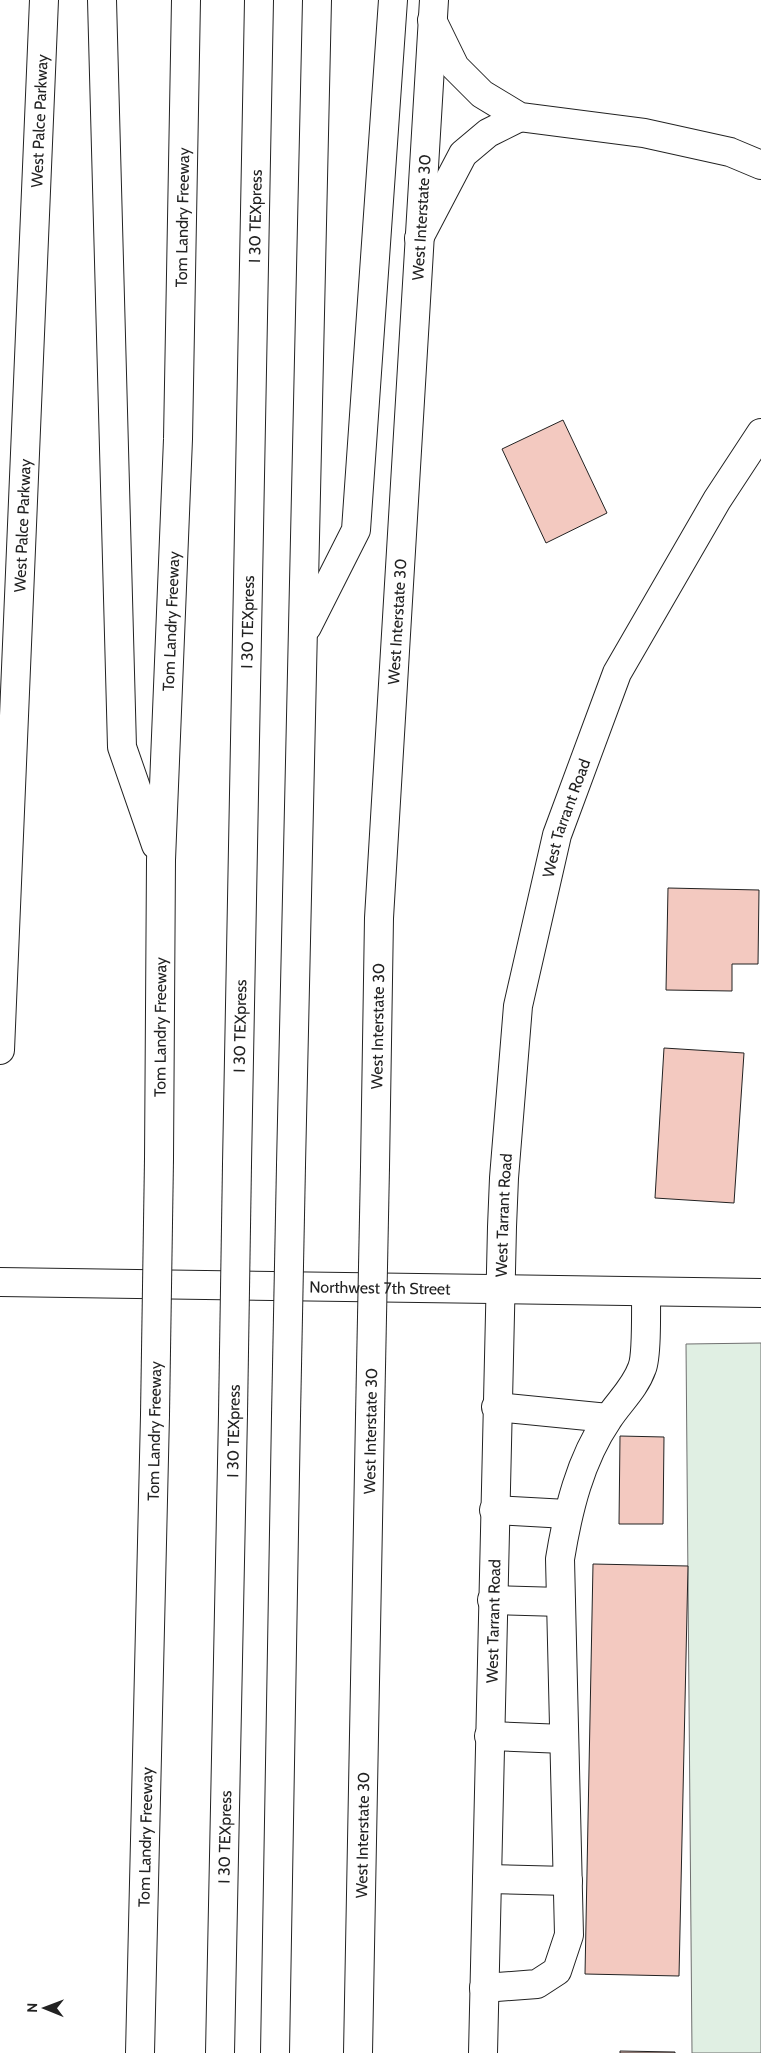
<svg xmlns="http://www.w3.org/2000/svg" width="761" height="2053" viewBox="0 0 761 2053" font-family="Cabin,sans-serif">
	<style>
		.green { fill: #e0efe3; stroke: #6f6f6f }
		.building { fill: #f3c9c0; stroke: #222 }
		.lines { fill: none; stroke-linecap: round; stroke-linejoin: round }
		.minor-casing { stroke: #222; stroke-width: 30 }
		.major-casing { stroke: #222; stroke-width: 30 }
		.highway-casing { stroke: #222; stroke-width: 30 }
		.minor { stroke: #fff; stroke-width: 28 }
		.major { stroke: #fff; stroke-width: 28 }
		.highway { stroke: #fff; stroke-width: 28 }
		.major-bridge-casing { stroke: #222; stroke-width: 30; stroke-linecap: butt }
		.highway-bridge-casing { stroke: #222; stroke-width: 30; stroke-linecap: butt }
		.major-bridge { stroke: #fff; stroke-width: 28 }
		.highway-bridge { stroke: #fff; stroke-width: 28 }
		.labels { text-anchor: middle; stroke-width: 4; stroke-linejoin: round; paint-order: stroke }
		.street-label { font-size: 16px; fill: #222; stroke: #fff }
	</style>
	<rect width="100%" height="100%" fill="#fff"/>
	<!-- green -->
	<polygon class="green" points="761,1343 761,2053 692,2053 686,1344"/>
	<!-- building -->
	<g class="building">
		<polygon points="563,420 607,513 546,543 502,449"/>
		<polygon points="668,888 759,890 758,964 732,964 732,991 666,990"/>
		<polygon points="664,1048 744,1053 734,1203 655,1198"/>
		<polygon points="620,1436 664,1437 663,1524 619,1524"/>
		<polygon points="593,1564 688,1566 679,1976 585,1974"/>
		<polygon points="620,2051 675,2052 675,2053 620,2053"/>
	</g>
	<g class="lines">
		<defs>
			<g id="minor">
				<polyline points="432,20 455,67 482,94 520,117 644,133 730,152 761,165"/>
				<polyline points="419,238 463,154 488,133 520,117"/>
				<path id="s1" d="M0,1282L761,1293"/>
				<polyline points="496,1407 608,1418"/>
				<polyline points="494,1510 567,1514"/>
				<polyline points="492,1600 561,1602"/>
				<polyline points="489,1736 564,1739"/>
				<polyline points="487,1879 568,1881"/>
				<path d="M484,1988L537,1984L557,1971L569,1935L560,1559C568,1510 580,1460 608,1419C619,1402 635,1388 642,1368C647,1356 646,1308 646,1292"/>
				<path id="s2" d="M483,2053L502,1227L504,1178L518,1006L557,835L617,673L717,500L761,433"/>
			</g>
			<g id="major">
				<path id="s3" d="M0,1050L44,0"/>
				<path id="s4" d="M375,1167L379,918L434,0"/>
				<path id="s5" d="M358,2053L370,1417"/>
			</g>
			<g id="highway">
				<polyline points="102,0 122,747 156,845"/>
				<polyline points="307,627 356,530 393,0"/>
				<path id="s6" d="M159,1159L161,860L178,439L186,0"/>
				<path id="s7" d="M237,1164L259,0"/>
				<polyline points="291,1165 317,0"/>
				<path id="s8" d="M140,2053L155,1415"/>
				<path id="s9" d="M220,2053L233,1414"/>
				<polyline points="275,2053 286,1416"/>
			</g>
		</defs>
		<!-- minor casing -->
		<use href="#minor" class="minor-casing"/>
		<!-- major casing -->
		<use href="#major" class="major-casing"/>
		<!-- highway casing -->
		<use href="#highway" class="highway-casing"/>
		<!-- minor -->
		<use href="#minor" class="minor"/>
		<!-- major -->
		<use href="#major" class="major"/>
		<!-- highway -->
		<use href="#highway" class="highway"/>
		<defs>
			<polyline id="major-bridge" points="370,1417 375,1167"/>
			<g id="highway-bridge">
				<polyline points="233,1414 237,1164"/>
				<polyline points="155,1415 159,1159"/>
				<polyline points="286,1416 291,1165"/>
			</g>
		</defs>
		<!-- major-bridge casing -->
		<use href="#major-bridge" class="major-bridge-casing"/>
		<!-- highway-bridge casing -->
		<use href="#highway-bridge" class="highway-bridge-casing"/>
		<!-- major-bridge -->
		<use href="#major-bridge" class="major-bridge"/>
		<!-- highway-bridge -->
		<use href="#highway-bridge" class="highway-bridge"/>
	</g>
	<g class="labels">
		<!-- street labels -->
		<g class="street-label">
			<text dy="6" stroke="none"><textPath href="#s3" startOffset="930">West Palce Parkway</textPath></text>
			<text dy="6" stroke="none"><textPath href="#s6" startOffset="942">Tom Landry Freeway</textPath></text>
			<text dy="6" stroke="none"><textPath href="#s7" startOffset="948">I 30 TEXpress</textPath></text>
			<text dy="6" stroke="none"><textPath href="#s4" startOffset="951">West Interstate 30</textPath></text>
			<text dy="6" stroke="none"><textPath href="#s3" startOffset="525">West Palce Parkway</textPath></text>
			<text dy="6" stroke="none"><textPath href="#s4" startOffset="546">West Interstate 30</textPath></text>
			<text dy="6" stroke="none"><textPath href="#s6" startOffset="538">Tom Landry Freeway</textPath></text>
			<text dy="6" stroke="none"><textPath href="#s7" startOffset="542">I 30 TEXpress</textPath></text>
			<text dy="6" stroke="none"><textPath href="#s2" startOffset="1242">West Tarrant Road</textPath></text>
			<text dy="6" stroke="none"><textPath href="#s6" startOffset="132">Tom Landry Freeway</textPath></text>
			<text dy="6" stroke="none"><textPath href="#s4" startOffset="141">West Interstate 30</textPath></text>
			<text dy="6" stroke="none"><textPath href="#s7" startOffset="138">I 30 TEXpress</textPath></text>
			<text dy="6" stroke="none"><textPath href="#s2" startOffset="838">West Tarrant Road</textPath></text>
			<text dy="6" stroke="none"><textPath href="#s1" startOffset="380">Northwest 7th Street</textPath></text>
			<text transform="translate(154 1431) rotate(-89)" y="6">Tom Landry Freeway</text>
			<text transform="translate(233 1431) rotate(-89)" y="6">I 30 TEXpress</text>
			<text transform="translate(370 1431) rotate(-89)" y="6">West Interstate 30</text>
			<text dy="6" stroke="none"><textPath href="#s2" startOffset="432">West Tarrant Road</textPath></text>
			<text dy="6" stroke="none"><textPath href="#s8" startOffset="216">Tom Landry Freeway</textPath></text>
			<text dy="6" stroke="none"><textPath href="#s9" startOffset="216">I 30 TEXpress</textPath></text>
			<text dy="6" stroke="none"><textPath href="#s5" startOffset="218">West Interstate 30</textPath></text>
		</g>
	</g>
	<!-- north arrow -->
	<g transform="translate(45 2008) rotate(271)" stroke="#ffffff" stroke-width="4" paint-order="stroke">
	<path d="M0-4L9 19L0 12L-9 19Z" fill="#222222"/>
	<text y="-8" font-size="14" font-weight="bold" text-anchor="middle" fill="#222222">N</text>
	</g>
</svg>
